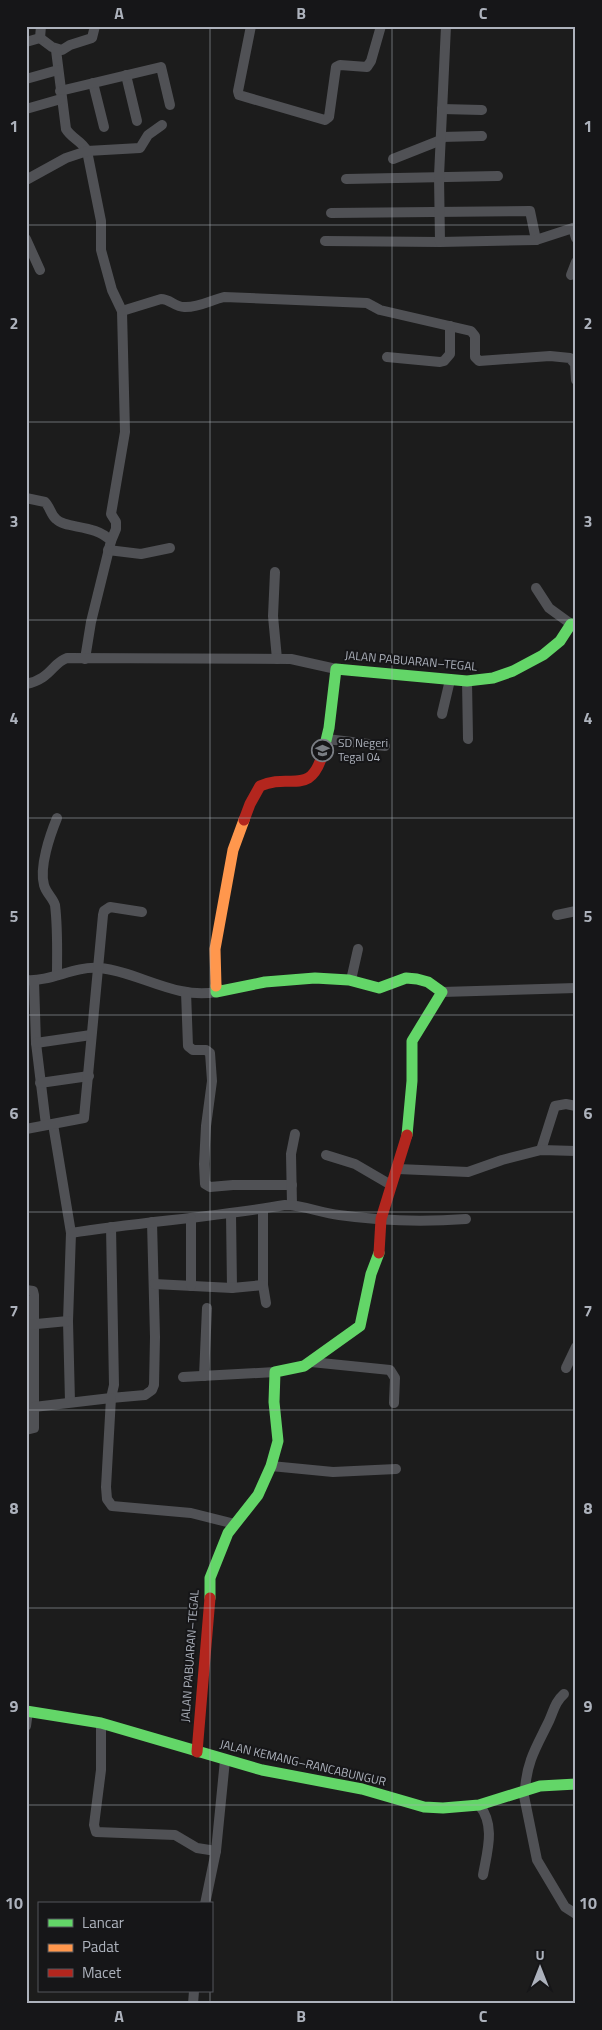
<svg xmlns="http://www.w3.org/2000/svg" width="602" height="2030" viewBox="0 0 602 2030" font-family="'Titillium Web',sans-serif">
	<style>
		.lines { fill: none; stroke-linecap: round; stroke-linejoin: round }
		.street { stroke: #505155; stroke-width: 10 }
		.fast { stroke: #63d668; stroke-width: 11 }
		.slow { stroke: #ff974d; stroke-width: 11 }
		.jam { stroke: #b3261e; stroke-width: 11 }
		.grid { fill: none; stroke: #adb2bc; stroke-width: 1; stroke-opacity: 0.55 }
		.labels { text-anchor: middle; stroke-width: 4; stroke-linejoin: round; paint-order: stroke }
		.street-label { font-size: 12px; fill: #adb2bc; stroke: #161618 }
		.poi-label { font-size: 12px; fill: #adb2bc; stroke: #161618; text-anchor: start }
		.neatline { fill: none; stroke: #adb2bc; stroke-width: 2 }
		.grid-label { font-size: 16px; text-anchor: middle; font-weight: bold; fill: #adb2bc }
	</style>
	<rect width="100%" height="100%" fill="#1c1c1c"/>
	<g class="lines">
		<!-- street -->
		<g class="street">
			<polyline points="251,26 238,91 239,95 325,120 329,117 336,67 340,65 367,67 371,61 381,26"/>
			<polyline points="40,38 52,47 62,50 70,45 92,38 95,26"/>
			<polyline points="26,42 40,38 41,26"/>
			<path d="M56,50L66,129C71,138 82,141 87,151L101,221V250L112,290L122,311L125,432L111,514L116,522V529L111,541"/>
			<polyline points="126,75 137,121"/>
			<polyline points="26,79 58,70"/>
			<polyline points="93,83 104,127"/>
			<polyline points="60,91 161,67 170,105"/>
			<polyline points="26,109 61,99"/>
			<polyline points="442,109 482,110"/>
			<polyline points="441,137 482,136"/>
			<polyline points="393,159 441,140"/>
			<polyline points="346,179 498,176"/>
			<polyline points="26,180 66,158 87,151 140,148 148,135 162,125"/>
			<polyline points="331,213 530,211 536,240"/>
			<polyline points="573,228 576,238"/>
			<polyline points="26,239 40,270"/>
			<polyline points="325,241 440,242 536,240 576,227"/>
			<polyline points="440,242 439,176 446,26"/>
			<polyline points="571,275 576,262"/>
			<path d="M122,311L161,299C170,299 175,307 184,307C198,308 211,300 224,297L367,303L380,310L471,331L475,336V357L479,361L550,356L570,358L575,364L576,380"/>
			<polyline points="387,357 440,362 444,361 450,354 450,326"/>
			<path d="M26,498L45,502C50,507 51,515 56,519C65,529 96,524 111,541L91,622L85,659"/>
			<polyline points="108,550 141,554 170,548"/>
			<polyline points="275,572 273,616 277,659"/>
			<polyline points="536,588 549,608 571,624"/>
			<polyline points="467,681 468,739"/>
			<path d="M26,684C51,679 52,663 67,658L291,659L336,669"/>
			<polyline points="442,714 450,680"/>
			<polyline points="327,739 385,746"/>
			<polyline points="557,915 576,911"/>
			<path d="M57,975C57,952 58,929 55,905C53,898 46,893 44,885C39,867 50,835 57,818"/>
			<path d="M26,980C51,982 73,966 99,968C137,971 176,1000 216,992"/>
			<polyline points="351,980 358,949"/>
			<polyline points="34,981 36,1043 46,1125"/>
			<polyline points="186,992 188,1046 193,1050 206,1050 210,1053 212,1081 206,1126 204,1164 205,1184 210,1187 233,1185 292,1185"/>
			<polyline points="442,992 576,988"/>
			<polyline points="36,1043 91,1035"/>
			<polyline points="40,1083 89,1076"/>
			<polyline points="53,1124 71,1233 68,1321 70,1402"/>
			<polyline points="26,1129 84,1118 103,915 104,911 110,907 142,912"/>
			<polyline points="541,1150 555,1106 566,1104 576,1106"/>
			<polyline points="326,1155 355,1164 391,1185"/>
			<polyline points="398,1169 468,1172 502,1160 541,1150 576,1151"/>
			<polyline points="292,1205 291,1154 295,1134"/>
			<polyline points="263,1209 263,1285 266,1303"/>
			<polyline points="231,1214 232,1288"/>
			<polyline points="111,1227 114,1385 111,1398 145,1395 152,1390 154,1385 155,1337 152,1222"/>
			<path d="M71,1233C142,1222 214,1217 285,1205C303,1205 321,1213 339,1215C381,1221 424,1222 466,1219"/>
			<polyline points="154,1284 232,1288 263,1285"/>
			<polyline points="191,1286 191,1218"/>
			<polyline points="26,1290 33,1291 34,1295 34,1428 26,1430"/>
			<polyline points="26,1325 68,1321"/>
			<polyline points="311,1362 390,1370 395,1378 394,1403"/>
			<polyline points="566,1368 576,1347"/>
			<polyline points="204,1376 207,1308"/>
			<polyline points="183,1377 275,1372"/>
			<polyline points="34,1407 111,1398 106,1487 107,1499 112,1506 191,1513 235,1524"/>
			<polyline points="271,1466 333,1472 396,1469"/>
			<polyline points="101,1723 101,1770 94,1825 96,1832 175,1835 197,1848 216,1851"/>
			<polyline points="26,1726 28,1711"/>
			<path d="M525,1790C527,1760 537,1746 549,1721C554,1710 555,1702 564,1694"/>
			<polyline points="523,1791 537,1860 565,1907 576,1914"/>
			<path d="M479,1805C496,1825 487,1852 483,1875"/>
			<polyline points="205,1904 216,1851 225,1760"/>
			<polyline points="193,2004 194,1991"/>
		</g>
		<!-- fast -->
		<g class="fast">
			<polyline points="323,753 329,728 336,669 467,681 493,678 513,671 543,655 560,641 571,624 576,624"/>
			<polyline points="216,986 216,992 265,982 315,978 349,980 379,988 406,978 417,979 428,982 442,992 412,1041 412,1081 407,1135"/>
			<polyline points="210,1598 210,1578 228,1533 258,1495 271,1466 278,1441 274,1402 275,1372 304,1366 360,1326 371,1274 379,1253"/>
			<polyline points="26,1711 101,1723 262,1770 362,1789 424,1807 443,1808 479,1805 540,1786 576,1784"/>
		</g>
		<!-- slow -->
		<polyline class="slow" points="216,986 215,949 233,850 244,820"/>
		<!-- jam -->
		<g class="jam">
			<path d="M244,820L250,804L260,786C290,772 310,798 323,753"/>
			<polyline points="379,1253 381,1219 407,1135"/>
			<polyline points="197,1752 210,1598"/>
		</g>
	</g>
	<!-- grid -->
	<path class="grid" d="M210,26V1904M392,26V2004M26,225H576M26,422H576M26,620H576M26,818H576M26,1015H576M26,1212H576M26,1410H576M26,1608H576M26,1805H576M210,1991V2004"/>
	<!-- icons -->
	<defs>
		<symbol id="school-ring" viewBox="-11 -11 22 22"><circle r="9.5" fill="#161618" stroke="#7a7e84" stroke-width="1.5"/><path d="M0-5L7-2L0 1L-7-2ZM-4 1L0 2.5L4 1V4Q0 6-4 4Z" fill="#7a7e84"/></symbol>
	</defs>
	<g fill-rule="evenodd">
		<use href="#school-ring" x="310" y="738" width="25" height="25"/>
	</g>
	<g class="labels">
		<!-- street labels -->
		<g class="street-label">
			<text transform="translate(411 661) rotate(5)" y="4">JALAN PABUARAN–TEGAL</text>
			<text transform="translate(190 1656) rotate(-86)" y="4">JALAN PABUARAN–TEGAL</text>
			<text transform="translate(303 1763) rotate(13)" y="4">JALAN KEMANG–RANCABUNGUR</text>
		</g>
		<!-- poi labels -->
		<g class="poi-label">
			<text x="338" y="747">SD Negeri<tspan x="338" dy="14">Tegal 04</tspan></text>
		</g>
	</g>
	<!-- border -->
	<rect width="602" height="2030" fill="none" stroke="#161618" stroke-width="55"/>
	<!-- legend -->
	<rect x="38" y="1902" width="175" height="90" fill="#161618" stroke="#52545a"/>
	<rect x="48" y="1919" width="25" height="8" fill="#63d668" stroke="#52545a"/>
	<text x="82" y="1928" font-size="15" fill="#adb2bc">Lancar</text>
	<rect x="48" y="1944" width="25" height="8" fill="#ff974d" stroke="#52545a"/>
	<text x="82" y="1952" font-size="15" fill="#adb2bc">Padat</text>
	<rect x="48" y="1969" width="25" height="8" fill="#b3261e" stroke="#52545a"/>
	<text x="82" y="1978" font-size="15" fill="#adb2bc">Macet</text>
	<!-- north arrow -->
	<g transform="translate(540 1968)" stroke="#161618" stroke-width="4" paint-order="stroke">
	<path d="M0-4L9 19L0 12L-9 19Z" fill="#adb2bc"/>
	<text y="-8" font-size="14" font-weight="bold" text-anchor="middle" fill="#adb2bc">U</text>
	</g>
	<rect x="28" y="28" width="546" height="1974" class="neatline"/>
	<g class="grid-label">
		<text x="119" y="19">A</text>
		<text x="301" y="19">B</text>
		<text x="483" y="19">C</text>
		<text x="14" y="132">1</text>
		<text x="588" y="132">1</text>
		<text x="14" y="329">2</text>
		<text x="588" y="329">2</text>
		<text x="14" y="527">3</text>
		<text x="588" y="527">3</text>
		<text x="14" y="724">4</text>
		<text x="588" y="724">4</text>
		<text x="14" y="922">5</text>
		<text x="588" y="922">5</text>
		<text x="14" y="1119">6</text>
		<text x="588" y="1119">6</text>
		<text x="14" y="1317">7</text>
		<text x="588" y="1317">7</text>
		<text x="14" y="1514">8</text>
		<text x="588" y="1514">8</text>
		<text x="14" y="1712">9</text>
		<text x="588" y="1712">9</text>
		<text x="14" y="1909">10</text>
		<text x="588" y="1909">10</text>
		<text x="119" y="2022">A</text>
		<text x="301" y="2022">B</text>
		<text x="483" y="2022">C</text>
	</g>
</svg>
